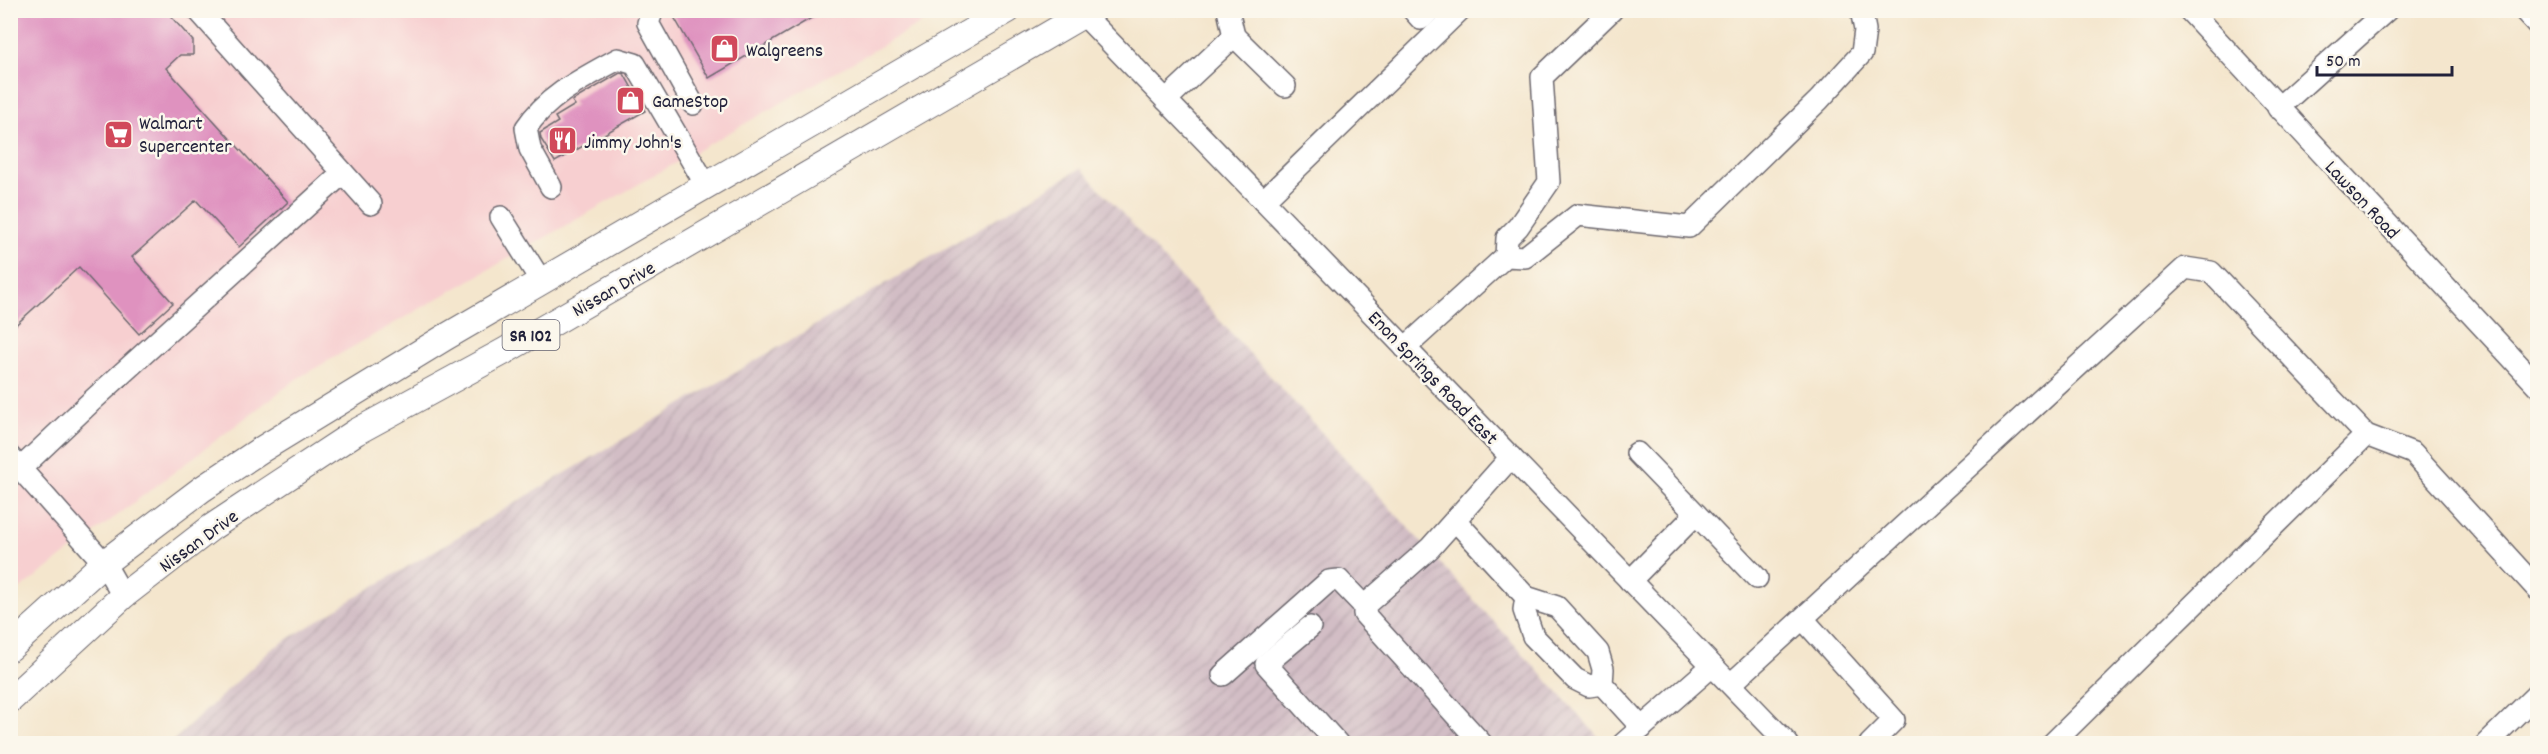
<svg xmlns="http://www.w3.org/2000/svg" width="2548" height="754" viewBox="0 0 2548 754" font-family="Dekko,sans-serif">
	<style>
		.built { fill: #f7cfd0 }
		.industrial { fill: url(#industrial-furrows) }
		.building { fill: #df92bf }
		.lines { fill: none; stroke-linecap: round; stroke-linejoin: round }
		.minor-casing { stroke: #6c676e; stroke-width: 24 }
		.major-casing { stroke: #6c676e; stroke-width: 28 }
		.minor { stroke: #fff; stroke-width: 21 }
		.major { stroke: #fff; stroke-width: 26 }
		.labels { text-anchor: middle; stroke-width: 5; stroke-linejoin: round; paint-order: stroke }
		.shield { fill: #fbf7ec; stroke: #636270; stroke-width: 1.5 }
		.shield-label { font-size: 18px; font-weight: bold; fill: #22223b }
		.poi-label { font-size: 20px; fill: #22223b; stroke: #fbf7ec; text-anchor: start }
		.street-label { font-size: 20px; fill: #22223b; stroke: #fbf7ec }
	</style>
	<defs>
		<pattern id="industrial-furrows" width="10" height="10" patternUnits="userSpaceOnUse" patternTransform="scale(1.5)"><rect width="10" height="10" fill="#d2bdc5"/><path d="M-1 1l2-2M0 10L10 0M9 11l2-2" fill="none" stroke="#b4a2aa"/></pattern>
	</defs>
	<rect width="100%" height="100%" fill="#fbf7ec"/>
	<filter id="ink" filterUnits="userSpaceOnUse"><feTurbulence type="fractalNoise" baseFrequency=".0167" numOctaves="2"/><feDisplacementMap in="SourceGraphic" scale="12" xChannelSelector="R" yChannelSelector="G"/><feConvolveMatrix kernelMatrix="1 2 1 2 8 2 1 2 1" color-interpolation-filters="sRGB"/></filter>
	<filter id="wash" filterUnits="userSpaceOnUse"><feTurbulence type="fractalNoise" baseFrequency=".008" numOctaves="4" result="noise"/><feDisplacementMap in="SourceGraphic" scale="24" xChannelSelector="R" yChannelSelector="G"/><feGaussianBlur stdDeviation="1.35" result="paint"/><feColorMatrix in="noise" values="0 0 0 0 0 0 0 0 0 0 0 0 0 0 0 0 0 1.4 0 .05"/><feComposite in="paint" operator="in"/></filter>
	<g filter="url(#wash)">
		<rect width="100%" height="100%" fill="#f4e6cd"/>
		<!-- built -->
		<polygon class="built" points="11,11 937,11 934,16 298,378 11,596"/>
		<!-- industrial -->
		<polygon class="industrial" points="1081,168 1604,743 170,744 272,649 358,596"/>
		<g id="blocks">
			<!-- building -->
			<g class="building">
				<polygon points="10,10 165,10 193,41 193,55 180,55 166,68 288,202 239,247 196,200 132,257 173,303 139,334 79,267 10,330"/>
				<polygon points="670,10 825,10 709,78"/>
				<polygon points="620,73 624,74 645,111 555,162 541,139 540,133 558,122 555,117 575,105 572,101"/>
			</g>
		</g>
	</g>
	<g filter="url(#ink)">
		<use href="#blocks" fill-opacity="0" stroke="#6c676e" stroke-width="1.5"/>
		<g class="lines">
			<defs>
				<g id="minor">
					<polyline points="198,10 371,204"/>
					<polyline points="653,10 648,23 693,104"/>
					<polyline points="1079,10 1788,744"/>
					<polyline points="1413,10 1421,19 1430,10"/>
					<polyline points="2189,10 2538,386"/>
					<polyline points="2524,10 2538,25"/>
					<polyline points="1234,36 1285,86"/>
					<polyline points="1166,100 1234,36 1228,10"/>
					<polyline points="2278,108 2387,10"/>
					<path d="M551,187L530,149L526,128C548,95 584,78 618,59L635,64L706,185"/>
					<polyline points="1263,201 1460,10"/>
					<polyline points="501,217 541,281"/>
					<polyline points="1506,256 1507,238 1518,227 1549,182 1542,77 1612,10"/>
					<polyline points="1405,348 1506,256 1525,257 1578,215 1689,227 1819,100 1862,53 1865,30 1861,10"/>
					<polyline points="1637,453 1696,514"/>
					<polyline points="10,457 104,563 123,596"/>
					<polyline points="20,469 94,399 343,173"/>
					<polyline points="1455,520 1526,597 1557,607 1598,652 1603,669 1602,684 1642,728"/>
					<polyline points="1630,581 1696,514 1757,578"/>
					<polyline points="1526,597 1524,610 1533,636 1575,679 1589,686 1602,684"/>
					<polyline points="1803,619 1894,720 1870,744"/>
					<polyline points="1310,627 1266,664 1338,744"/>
					<polyline points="1223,675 1329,581 1339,580 1364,606"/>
					<polyline points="1731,684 2185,268 2211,272 2366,435 2413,453 2538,590"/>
					<polyline points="1482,744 1364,614 1364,606 1430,548 1511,457"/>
					<polyline points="1623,744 1712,666"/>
					<polyline points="2052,744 2366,435"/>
					<polyline points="2486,744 2538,693"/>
				</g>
				<g id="major">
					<polyline points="10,648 104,563 202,489 259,451 444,338 1008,10"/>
					<polyline points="10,700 123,596 212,527 356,432 503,352 1091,10"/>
				</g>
			</defs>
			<!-- minor casing -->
			<use href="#minor" class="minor-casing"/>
			<!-- major casing -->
			<use href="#major" class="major-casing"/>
			<!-- minor -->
			<use href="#minor" class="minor"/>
			<!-- major -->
			<use href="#major" class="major"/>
		</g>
	</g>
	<!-- icons -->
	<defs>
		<symbol id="shop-square" viewBox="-11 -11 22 22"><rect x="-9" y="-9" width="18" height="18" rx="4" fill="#d1495b" stroke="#fbf7ec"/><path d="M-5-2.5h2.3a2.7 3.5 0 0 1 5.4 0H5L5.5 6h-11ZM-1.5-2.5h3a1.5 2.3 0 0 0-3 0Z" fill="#fff"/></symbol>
		<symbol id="supermarket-square" viewBox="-11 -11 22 22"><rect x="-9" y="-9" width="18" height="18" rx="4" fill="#d1495b" stroke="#fbf7ec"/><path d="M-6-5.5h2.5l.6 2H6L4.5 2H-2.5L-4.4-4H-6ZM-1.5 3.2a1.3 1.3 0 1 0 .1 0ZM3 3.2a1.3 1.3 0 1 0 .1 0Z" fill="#fff"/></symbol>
		<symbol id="restaurant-square" viewBox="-11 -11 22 22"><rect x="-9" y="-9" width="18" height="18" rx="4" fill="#d1495b" stroke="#fbf7ec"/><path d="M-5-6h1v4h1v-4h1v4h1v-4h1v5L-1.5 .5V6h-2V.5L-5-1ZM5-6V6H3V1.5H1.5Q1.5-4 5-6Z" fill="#fff"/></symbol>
	</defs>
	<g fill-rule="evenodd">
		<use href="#shop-square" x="708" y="32" width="33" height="33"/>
		<use href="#shop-square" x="614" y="84" width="33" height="33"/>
		<use href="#supermarket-square" x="102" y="118" width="33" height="33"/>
		<use href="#restaurant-square" x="546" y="124" width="33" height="33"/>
	</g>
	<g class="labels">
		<!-- shield labels -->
		<rect class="shield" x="502.5" y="320" width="57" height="30" rx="4.5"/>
		<g class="shield-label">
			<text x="531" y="341">SR 102</text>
		</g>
		<!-- poi labels -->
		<g class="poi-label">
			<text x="746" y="56">Walgreens</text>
			<text x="652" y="107">GameStop</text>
			<text x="139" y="129">Walmart<tspan x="139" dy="23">Supercenter</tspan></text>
			<text x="584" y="148">Jimmy John's</text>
		</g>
		<!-- street labels -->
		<g class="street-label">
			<text transform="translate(2363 199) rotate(47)" y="7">Lawson Road</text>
			<text transform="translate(613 288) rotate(-30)" y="7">Nissan Drive</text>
			<text transform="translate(1434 377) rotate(46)" y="7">Enon Springs Road East</text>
			<text transform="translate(198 540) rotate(-36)" y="7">Nissan Drive</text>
		</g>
	</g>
	<!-- margin -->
	<rect width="2548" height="754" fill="none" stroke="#fbf7ec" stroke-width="36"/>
	<!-- scale -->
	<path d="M2317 66v9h135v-9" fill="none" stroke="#22223b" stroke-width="3"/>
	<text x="2326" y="66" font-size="18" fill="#22223b" stroke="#fbf7ec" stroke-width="4.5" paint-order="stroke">50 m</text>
</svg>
